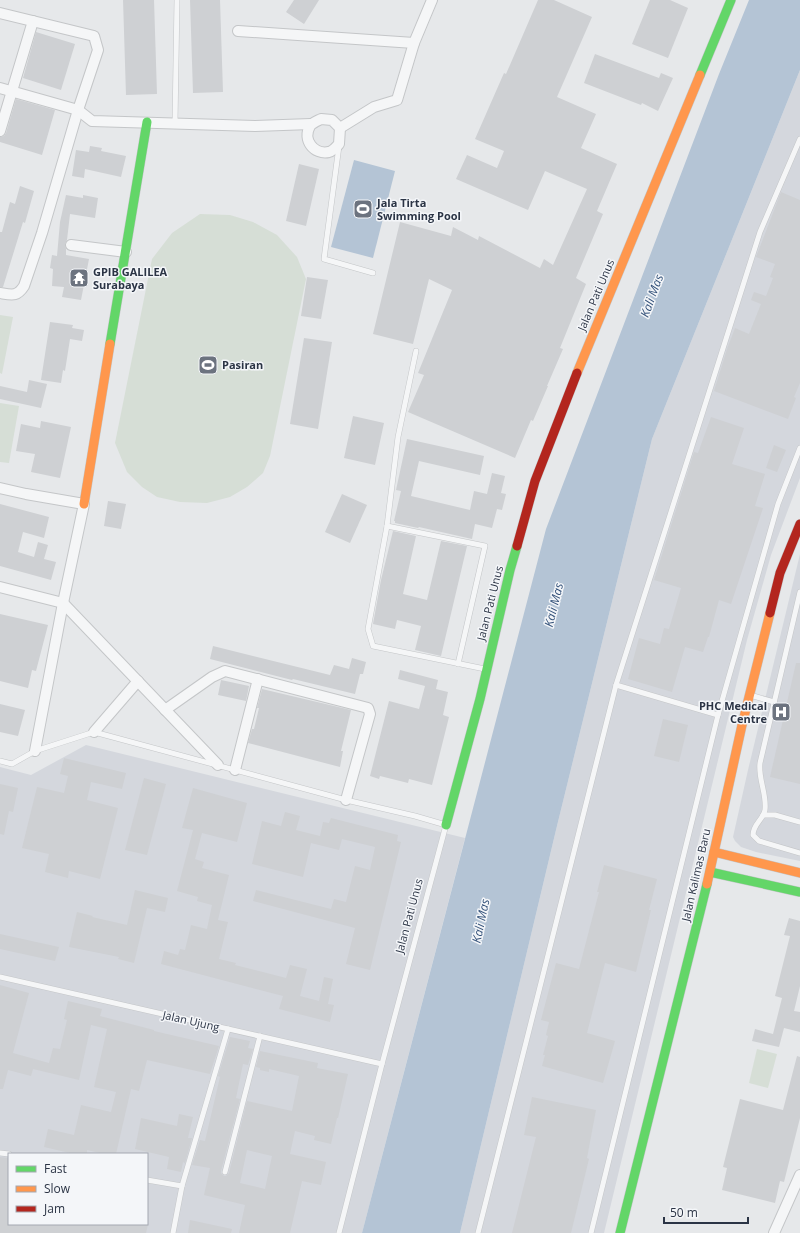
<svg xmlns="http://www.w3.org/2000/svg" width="800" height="1233" viewBox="0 0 800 1233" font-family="'Open Sans',sans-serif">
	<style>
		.built { fill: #d4d7dd; fill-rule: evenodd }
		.green { fill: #d6ded6 }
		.water { fill: #b4c4d5 }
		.building { fill: #ced0d3; fill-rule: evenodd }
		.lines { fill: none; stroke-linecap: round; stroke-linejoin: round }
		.lane-casing { stroke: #c4c6c8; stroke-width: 6 }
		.street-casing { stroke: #c4c6c8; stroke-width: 12 }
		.fast-casing { stroke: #c4c6c8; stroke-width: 10 }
		.slow-casing { stroke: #c4c6c8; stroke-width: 10 }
		.jam-casing { stroke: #c4c6c8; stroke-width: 10 }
		.lane { stroke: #f5f6f7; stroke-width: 5 }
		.street { stroke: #f5f6f7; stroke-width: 10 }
		.fast { stroke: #63d668; stroke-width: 9 }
		.slow { stroke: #ff974d; stroke-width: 9 }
		.jam { stroke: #b3261e; stroke-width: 9 }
		.labels { text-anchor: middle; stroke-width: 3; stroke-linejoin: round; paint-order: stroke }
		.poi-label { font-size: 11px; font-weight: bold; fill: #2b3445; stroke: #f4f6f9; text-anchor: start }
		.street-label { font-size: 11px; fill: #2b3445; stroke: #f4f6f9 }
		.water-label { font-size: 12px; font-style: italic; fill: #34527a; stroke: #f4f6f9 }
	</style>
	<rect width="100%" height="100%" fill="#e6e8ea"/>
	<!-- built -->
	<g class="built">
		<polygon points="800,70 800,478 771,555 747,640 604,1233 460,1233 556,830 652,439"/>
		<polygon points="800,554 800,861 756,852 741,847 735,841 733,837 748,770"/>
		<path d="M86,745L465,838L362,1233H0V767L31,775ZM9,1154H147V1224H9Z"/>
	</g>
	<!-- green -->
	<g class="green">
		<polygon points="200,214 230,215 253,222 277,235 297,257 306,279 270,456 263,473 247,487 230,497 207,503 180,502 157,497 142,487 127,472 115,443 152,259 172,233"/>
		<polygon points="0,315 13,317 2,374 0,373"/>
		<polygon points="0,403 19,406 9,463 0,462"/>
		<polygon points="757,1049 777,1054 768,1088 749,1083"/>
	</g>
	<!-- water -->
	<g class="water">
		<polygon points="749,0 800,0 800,70 652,439 556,830 460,1233 362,1233 546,529 719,74"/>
		<polygon points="354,160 395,171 373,258 331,247"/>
	</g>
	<!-- building -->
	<g class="building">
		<polygon points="123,0 154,0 157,94 126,95"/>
		<polygon points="190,0 220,0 223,92 193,93"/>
		<polygon points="294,0 319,0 304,24 286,12"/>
		<polygon points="538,0 554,0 592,17 557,97 596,114 581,148 617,164 597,211 603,214 576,278 586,284 560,348 563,349 547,386 548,386 533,421 531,420 515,458 408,412 424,375 418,373 452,290 429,279 413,344 373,334 400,222 451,236 453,227 478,240 479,236 540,268 544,259 553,265 587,189 545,171 528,210 456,179 467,155 497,168 504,151 475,139 504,73 506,74"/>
		<polygon points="650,0 670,0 688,8 668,58 632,44"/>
		<polygon points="36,32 75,44 61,90 23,78"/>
		<polygon points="595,54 659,78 661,73 673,78 658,111 642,103 641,105 584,83"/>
		<polygon points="16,99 55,110 42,155 0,142 0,137 4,136 6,133"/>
		<polygon points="90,146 102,148 101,151 126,156 121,177 85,169 84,178 72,176 76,150 89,152"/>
		<polygon points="299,164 319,169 306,226 286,221"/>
		<polygon points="20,186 34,191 25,223 23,222 3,287 0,287 0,232 2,232 10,202 15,204"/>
		<polygon points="781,192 800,200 800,383 794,397 796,398 788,419 714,391 727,349 735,328 749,334 761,304 751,300 754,292 766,296 773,278 770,277 775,264 756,257"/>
		<polygon points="66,195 83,198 83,195 98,198 95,218 70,214 67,240 65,244 66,249 66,255 89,259 81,300 62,297 64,287 52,286 53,269 50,268 52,255 57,256 60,222"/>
		<polygon points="307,277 328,280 321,319 301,316"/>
		<polygon points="50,322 73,325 72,328 84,330 82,341 70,339 65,371 63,370 61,383 41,380"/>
		<polygon points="304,338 332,342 318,429 290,424"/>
		<polygon points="29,380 47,384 41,408 0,399 0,386 27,392"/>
		<polygon points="353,416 384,423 375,465 344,458"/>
		<polygon points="711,417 744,428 732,464 765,474 755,506 763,508 731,604 719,600 709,637 708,637 703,652 685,647 672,692 628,679 639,638 660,644 664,628 669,629 681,588 654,580 694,452 698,453"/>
		<polygon points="41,421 71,427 60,478 31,472 35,454 16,451 21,424 40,428"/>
		<polygon points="407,439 484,456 480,475 419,461 411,496 470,510 474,491 487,494 492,473 505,476 501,493 506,494 502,510 497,509 492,528 475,524 472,539 419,527 418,528 395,523 395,521 394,521 401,491 396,490"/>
		<polygon points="774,445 786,450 777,472 766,468"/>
		<polygon points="342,494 367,505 350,543 325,532"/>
		<polygon points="108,501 126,504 121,529 104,526"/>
		<polygon points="0,504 49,517 44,538 23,532 18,552 34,557 38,542 48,545 44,559 56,562 51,580 0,566"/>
		<polygon points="393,531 416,536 403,594 427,600 441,541 467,546 441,656 415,650 421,626 397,620 395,629 373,624 381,580"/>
		<polygon points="0,614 48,625 36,671 32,670 28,688 0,681"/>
		<polygon points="213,646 330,675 334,665 349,669 352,658 366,662 363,674 360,674 355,694 293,679 292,680 210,659"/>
		<polygon points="796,663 800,663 800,784 770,777"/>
		<polygon points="400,670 438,680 436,689 448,692 443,715 449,717 432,785 409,779 408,783 380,776 379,779 370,776 389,701 419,709 425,686 398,679"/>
		<polygon points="221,680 249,686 246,701 218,695"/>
		<polygon points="262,689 351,710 341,751 343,751 340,767 248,743 252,729 254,729 259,708 257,708"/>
		<polygon points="0,704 25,710 18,736 0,732"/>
		<polygon points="663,719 688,725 679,762 654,756"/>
		<polygon points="64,758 126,773 122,789 91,782 87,800 118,808 100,879 69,871 68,878 45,872 49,854 22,848 37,787 64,793 68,776 60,774"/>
		<polygon points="144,778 166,784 147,855 125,850"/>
		<polygon points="0,784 18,788 13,812 9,811 4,835 0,834"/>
		<polygon points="193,788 247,803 237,842 202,833 195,859 204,862 202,868 229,875 218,920 228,922 219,959 236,963 235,965 286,978 290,965 307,969 300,996 319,1001 324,977 333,979 328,1004 334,1005 330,1022 279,1009 283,996 161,964 164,951 178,955 180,949 185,950 191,925 207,929 212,905 197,901 198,897 177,891 193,830 182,828"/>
		<polygon points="285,812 300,816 296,830 320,836 323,822 329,823 331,818 398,835 397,841 401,842 370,970 346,964 355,928 253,901 256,890 331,909 334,899 346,902 355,866 370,870 375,847 342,839 339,850 311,843 303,877 252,864 262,821 281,826"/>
		<polygon points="604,865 657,879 649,910 651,910 636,972 605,963 587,1033 615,1041 603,1083 542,1066 545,1055 543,1055 548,1036 546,1035 549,1022 541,1020 556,963 579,969 599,892 597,892"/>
		<polygon points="135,890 168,898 165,912 147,908 134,963 118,959 119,957 69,947 77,912 93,916 92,917 127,925"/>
		<polygon points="789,918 800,921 800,986 794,1011 800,1012 800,1032 784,1028 779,1047 752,1041 755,1029 773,1034 782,998 775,996 790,936 784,935"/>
		<polygon points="0,934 59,947 55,961 0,949"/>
		<polygon points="0,985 29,993 13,1053 49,1063 53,1048 60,1049 67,1020 64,1019 68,1001 102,1009 100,1016 154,1030 154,1031 219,1046 210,1074 147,1060 139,1091 131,1089 116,1154 104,1154 87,1150 87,1154 74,1154 44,1147 48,1129 74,1135 81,1105 111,1112 116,1092 94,1087 107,1029 91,1025 79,1080 33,1069 31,1076 8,1070 3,1089 0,1089"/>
		<path d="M230,1037L250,1041L248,1048L253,1049L248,1065L243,1064L236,1098L240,1099L221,1171V1173L224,1176H226L229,1173L247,1101L292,1111L299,1076L269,1069V1072L260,1070V1068L256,1067L260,1051L318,1063L317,1068L348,1074L338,1118H337L331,1144L314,1140L315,1136L295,1131L290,1154L326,1162L321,1185L302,1181L290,1233H239L245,1205L204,1195L210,1168L192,1165L200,1140L205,1141L220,1077L218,1076ZM247,1150L272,1156L265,1189L240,1183Z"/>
		<polygon points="797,1056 800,1057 800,1118 784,1182 780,1181 775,1203 722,1190 727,1168 723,1167 740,1099 783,1110"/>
		<polygon points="532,1097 596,1110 587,1158 589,1159 571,1233 512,1233 536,1137 524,1135"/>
		<polygon points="179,1114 193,1117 188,1138 192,1138 185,1163 183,1162 181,1172 167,1169 169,1157 135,1149 141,1118 177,1126"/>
		<polygon points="0,1157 9,1158 9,1224 148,1224 146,1233 0,1233"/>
		<polygon points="190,1220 232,1229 231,1233 188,1233"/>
	</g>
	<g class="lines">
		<defs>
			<g id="lane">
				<polyline points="175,123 177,0"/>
				<polyline points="339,146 324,259 373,273"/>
				<polyline points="416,351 398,437 387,526 368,629 373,646 485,669"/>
				<polyline points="387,526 485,546 458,664"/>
				<path d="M800,592L760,763C758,779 767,794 765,810C763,820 753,824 753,835L759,841L800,853"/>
				<polyline points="616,685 718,715"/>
				<polyline points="750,695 774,702"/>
				<polyline points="0,761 12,764 35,751 94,732 346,800 415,816 446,825 382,1064 339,1233"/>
				<polyline points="763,815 775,815 800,822"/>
				<polyline points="0,977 382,1064"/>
				<polyline points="0,1153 9,1154"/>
				<polyline points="225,1172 260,1036"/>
				<polyline points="147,1180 182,1186 173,1233"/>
				<polyline points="182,1186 228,1029"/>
				<polyline points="478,1233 616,685 760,232 800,139"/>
				<polyline points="591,1233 718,715 778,504 800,448"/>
			</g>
			<g id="street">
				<path d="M0,13L94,36L98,50L78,110L42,233L24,286C17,297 12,295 0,293"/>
				<polyline points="238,31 414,43"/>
				<polyline points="0,88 78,110 92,121 255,126 311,124"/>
				<path d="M321,119L332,120L340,128L339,144C336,147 333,151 329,152C314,155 302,140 310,126C312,123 317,121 321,119Z"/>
				<polyline points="340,128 374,107 397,100 414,43 432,0"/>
				<polyline points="0,131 33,21"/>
				<polyline points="71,245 126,252"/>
				<polyline points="0,488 26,494 84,504 63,603 35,751"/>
				<polyline points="0,587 63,603 218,765"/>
				<polyline points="165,710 212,677 225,671 368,708 370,714 346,800"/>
				<polyline points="94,732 138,681"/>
				<polyline points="235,770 258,679"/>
				<polyline points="774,1233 800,1175"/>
			</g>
			<g id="fast">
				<polyline points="700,75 731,0"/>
				<polyline points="110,344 147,122"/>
				<polyline points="446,825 480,699 510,570 517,546"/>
				<polyline points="710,872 800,892"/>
				<polyline points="620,1233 707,884"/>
			</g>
			<g id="slow">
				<polyline points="577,373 700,75"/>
				<polyline points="84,504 110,344"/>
				<polyline points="714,852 800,873"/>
				<polyline points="707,884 742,725 770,613"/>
			</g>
			<g id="jam">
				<polyline points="517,546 535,481 577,373"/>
				<polyline points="770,613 780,573 800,524"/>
			</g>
		</defs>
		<!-- lane casing -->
		<use href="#lane" class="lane-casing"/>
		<!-- street casing -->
		<use href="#street" class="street-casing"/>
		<!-- fast casing -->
		<use href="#fast" class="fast-casing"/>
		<!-- slow casing -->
		<use href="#slow" class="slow-casing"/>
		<!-- jam casing -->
		<use href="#jam" class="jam-casing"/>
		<!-- lane -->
		<use href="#lane" class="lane"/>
		<!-- street -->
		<use href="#street" class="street"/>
		<!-- fast -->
		<use href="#fast" class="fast"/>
		<!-- slow -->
		<use href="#slow" class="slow"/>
		<!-- jam -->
		<use href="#jam" class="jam"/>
	</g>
	<!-- icons -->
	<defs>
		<symbol id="stadium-square" viewBox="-11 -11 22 22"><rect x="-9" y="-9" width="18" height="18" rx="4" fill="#6c737f" stroke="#f4f6f9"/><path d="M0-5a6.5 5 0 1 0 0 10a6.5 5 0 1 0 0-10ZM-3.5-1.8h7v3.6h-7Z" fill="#fff"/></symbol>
		<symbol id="temple-square" viewBox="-11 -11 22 22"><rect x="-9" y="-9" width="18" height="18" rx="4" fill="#6c737f" stroke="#f4f6f9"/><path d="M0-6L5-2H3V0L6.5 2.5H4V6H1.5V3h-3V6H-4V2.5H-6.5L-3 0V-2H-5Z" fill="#fff"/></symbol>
		<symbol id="hospital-square" viewBox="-11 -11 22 22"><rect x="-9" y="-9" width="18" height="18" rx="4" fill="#6c737f" stroke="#f4f6f9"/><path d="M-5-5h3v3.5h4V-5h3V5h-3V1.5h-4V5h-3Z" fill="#fff"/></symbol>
	</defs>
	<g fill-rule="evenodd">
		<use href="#stadium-square" x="352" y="198" width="22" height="22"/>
		<use href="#temple-square" x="68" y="267" width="22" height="22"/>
		<use href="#stadium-square" x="197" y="354" width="22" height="22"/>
		<use href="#hospital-square" x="770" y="701" width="22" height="22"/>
	</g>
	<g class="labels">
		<!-- poi labels -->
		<g class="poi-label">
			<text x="377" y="207">Jala Tirta<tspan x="377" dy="13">Swimming Pool</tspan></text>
			<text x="93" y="276">GPIB GALILEA<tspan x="93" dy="13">Surabaya</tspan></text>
			<text x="222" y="369">Pasiran</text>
			<text x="767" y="710" text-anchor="end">PHC Medical<tspan x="767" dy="13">Centre</tspan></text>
		</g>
		<!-- street labels -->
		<g class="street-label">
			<text transform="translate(596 295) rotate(-67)" y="4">Jalan Pati Unus</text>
			<text transform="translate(490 603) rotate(-76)" y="4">Jalan Pati Unus</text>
			<text transform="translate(696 875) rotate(-77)" y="4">Jalan Kalimas Baru</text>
			<text transform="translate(409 916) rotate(-75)" y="4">Jalan Pati Unus</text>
			<text transform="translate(191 1021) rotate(13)" y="4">Jalan Ujung</text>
		</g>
		<!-- water labels -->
		<g class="water-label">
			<text transform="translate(652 296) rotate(-70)" y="4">Kali Mas</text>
			<text transform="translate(554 605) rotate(-76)" y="4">Kali Mas</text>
			<text transform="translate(481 921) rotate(-78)" y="4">Kali Mas</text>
		</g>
	</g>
	<!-- legend -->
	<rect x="8" y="1153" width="140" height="72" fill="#f4f6f9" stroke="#a4a8b1"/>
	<rect x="16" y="1166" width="20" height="6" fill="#63d668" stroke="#a4a8b1"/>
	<text x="44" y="1173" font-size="12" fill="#2b3445">Fast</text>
	<rect x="16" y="1186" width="20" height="6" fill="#ff974d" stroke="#a4a8b1"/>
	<text x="44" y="1193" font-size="12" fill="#2b3445">Slow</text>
	<rect x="16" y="1206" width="20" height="6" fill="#b3261e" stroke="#a4a8b1"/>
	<text x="44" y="1213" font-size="12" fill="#2b3445">Jam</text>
	<!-- scale -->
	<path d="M664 1217v6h84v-6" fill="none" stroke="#2b3445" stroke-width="2"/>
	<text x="670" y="1217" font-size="12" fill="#2b3445" stroke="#f4f6f9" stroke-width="3" paint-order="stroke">50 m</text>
</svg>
